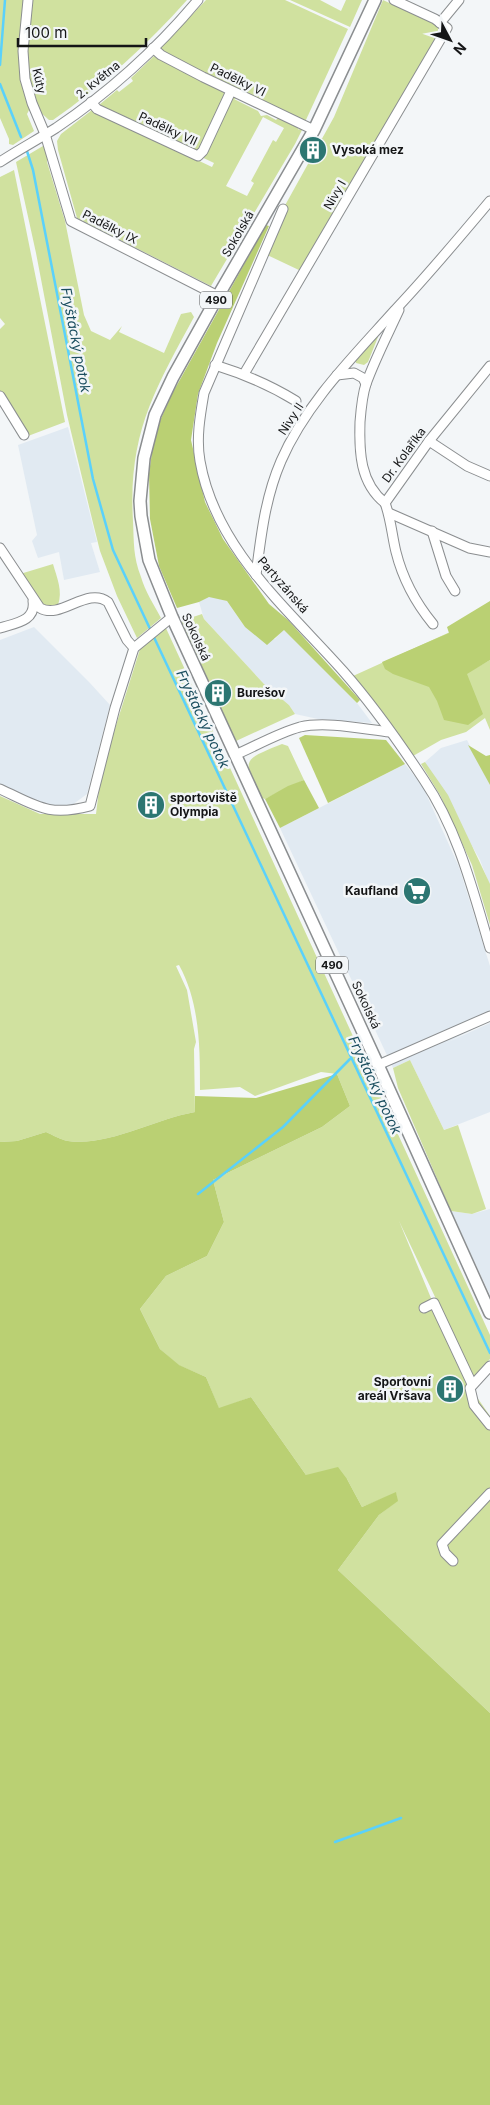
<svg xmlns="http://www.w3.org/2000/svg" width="490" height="2105" viewBox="0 0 490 2105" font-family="Inter,sans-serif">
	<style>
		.built { fill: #e1eaf2 }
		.green { fill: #d0e19f; fill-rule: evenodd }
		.forest { fill: #bad073 }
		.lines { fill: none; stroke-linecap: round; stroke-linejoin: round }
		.stream { stroke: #5ad1fb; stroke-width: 2.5 }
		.minor-casing { stroke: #8b8e90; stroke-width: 11 }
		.major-casing { stroke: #8b8e90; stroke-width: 14 }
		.minor { stroke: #fff; stroke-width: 9 }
		.major { stroke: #fff; stroke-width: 11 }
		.labels { text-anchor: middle; stroke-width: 5; stroke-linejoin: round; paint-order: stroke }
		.shield { fill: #f3f6f8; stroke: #57585a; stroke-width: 1 }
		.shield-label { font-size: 11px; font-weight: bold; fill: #141516 }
		.street-label { font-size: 12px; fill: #141516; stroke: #f3f6f8 }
		.poi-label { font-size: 12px; font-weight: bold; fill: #141516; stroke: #f3f6f8; text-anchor: start }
		.water-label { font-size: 14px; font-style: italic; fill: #1b4e5f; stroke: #f3f6f8 }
	</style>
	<rect width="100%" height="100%" fill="#f3f6f8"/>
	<!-- built -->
	<g class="built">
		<polygon points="68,427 97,542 91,543 100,572 64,580 59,552 38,558 32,541 37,535 18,445"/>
		<polygon points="209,596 227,601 245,627 275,639 284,629 357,703 372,723 318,719 295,714 289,705 264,684 204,619 199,602"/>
		<polygon points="34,627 89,682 110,705 87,794 72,805 46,805 0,785 0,640"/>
		<polygon points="467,740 490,785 490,886 480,860 425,762 441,748"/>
		<polygon points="405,764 423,787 459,867 490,966 490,1021 446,1043 490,1023 490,1112 444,1130 410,1060 393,1068 280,828"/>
		<polygon points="490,1209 490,1295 451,1211 472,1214"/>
	</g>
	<!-- green -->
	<g class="green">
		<polygon points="0,0 24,0 20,68 30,108 27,114 34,131 13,145 9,144 9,139 0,118"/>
		<path d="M30,0H187C147,45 103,85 53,120H49L38,110L26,68Z"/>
		<polygon points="206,0 285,0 348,29 305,122 158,51"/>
		<polygon points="290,0 320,0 341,11 346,0 362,0 350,27"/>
		<polygon points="383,0 432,23 438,27 438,34 301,271 263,253 283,209 334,117"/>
		<path d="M154,56L240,98L234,99L258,111L261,116L267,115L276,120L278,118L297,127L299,130L301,127L303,128L295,144L211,286L77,218L58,150L57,141L61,134L92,110L212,167L214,163L101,109L99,105L117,90L119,92L133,81L131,78ZM263,117L284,128L276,142L273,140L251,181L254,183L247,196L226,186Z"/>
		<path d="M43,146L48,153L47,162L65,221L84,315L91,331L110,340L122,326L119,332L164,353L181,314L191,312L194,317C154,391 128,434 133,521C134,543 133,556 141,577C145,591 154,605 161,618L137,638L117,596L100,551L93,523L67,415L36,253L16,162Z"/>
		<polygon points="14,170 65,422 28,436 0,392 0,329 5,324 0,318 0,177"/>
		<polygon points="380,332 368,362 364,365 356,363 355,359"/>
		<path d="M53,564C57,578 63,591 58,605L46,608L38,603L20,574Z"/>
		<polygon points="202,614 204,619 264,684 289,705 295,714 236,741 181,621"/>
		<path d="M165,626L490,1335V1359L473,1377L399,1221L465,1380L490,1416V1713L338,1570L379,1515L397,1501L396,1493L362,1507L347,1479L306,1475L251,1397L219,1409L206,1377L178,1365L160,1349L140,1309L166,1276L207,1256L224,1222L213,1180L322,1127L350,1106L337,1074L321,1072L255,1096L240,1087L200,1090C200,1048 200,1003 179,965L176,966L187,990L196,1042L194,1049L195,1112C155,1119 107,1147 68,1141C61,1140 53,1135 46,1132L17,1141L0,1142V796L40,814H96L101,773L141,646Z"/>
		<polygon points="450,632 467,673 490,660 490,730 485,718 466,732 441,740 413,756 353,676"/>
		<path d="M282,744L288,746L304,780L265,799L262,798C243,759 240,761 282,744Z"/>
		<polygon points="425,762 448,795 490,884 490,925 472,865 440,795 421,764"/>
		<polygon points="410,1060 444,1130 458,1125 486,1209 472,1214 451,1211 398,1088 393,1068"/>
	</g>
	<!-- forest -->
	<g class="forest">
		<polygon points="266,225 269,226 217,343 198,394 191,440 205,502 223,539 269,604 288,620 360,700 357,703 284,630 267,645 245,627 227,601 209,597 199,602 177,608 159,566 150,519 149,473 155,432 172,394"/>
		<polygon points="490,601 490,660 467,674 483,714 468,725 444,720 437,701 429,687 393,674 385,669 382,662 449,633 447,627"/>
		<polygon points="305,735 386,740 405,764 328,803 299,738"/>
		<polygon points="468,745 486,756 490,755 490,785"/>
		<polygon points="304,780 319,808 280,828 265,799 288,786"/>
		<path d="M337,1074L350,1106L322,1127L213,1180L224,1222L207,1256L166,1276L140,1309L160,1349L179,1365L206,1377L219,1408L251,1397L306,1475L338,1467L347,1479L362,1507L396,1492L398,1501L379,1515L338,1570L490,1713V2105H0V1142L17,1141L46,1132C53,1135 61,1140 68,1141C107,1147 155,1119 195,1112V1096L256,1098Z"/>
	</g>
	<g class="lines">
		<!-- stream -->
		<g class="stream">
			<polyline points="0,65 5,0"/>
			<polyline points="0,84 21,137"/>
			<polyline points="26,148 33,170 93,479 113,550 490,1353"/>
			<polyline points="198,1194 283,1127 350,1059"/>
			<polyline points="335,1842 401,1818"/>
		</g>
		<defs>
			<g id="minor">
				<polyline points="28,0 23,51 25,79 32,103 45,134 71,221 218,296"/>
				<polyline points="440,23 459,0"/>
				<polyline points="153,48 161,55 203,77 314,130"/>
				<polyline points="91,102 97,109 198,156 203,151 231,91"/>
				<path d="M0,162C18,150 37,140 56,128C108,93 157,49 198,0"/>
				<path d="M283,209L204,393C200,416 196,439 200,461C215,548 287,608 343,671C372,704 399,742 424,780C458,830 473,891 490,948"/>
				<path d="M215,365C244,374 270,385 296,401"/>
				<polyline points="244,374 447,28 435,19 394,0"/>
				<polyline points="337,375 354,373 363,378 366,384"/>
				<polyline points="0,396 24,435"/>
				<polyline points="429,441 467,466 490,476"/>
				<path d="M385,503C360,483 359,452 360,422C361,409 362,396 366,384C375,359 388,334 399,310"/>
				<polyline points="389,513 469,548 490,552"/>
				<polyline points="432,531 446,576 455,591"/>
				<path d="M0,548L40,608C61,620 87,586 108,602L127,640L134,648"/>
				<path d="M256,575C261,536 265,498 281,461C306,403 354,356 395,310C428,275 459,238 490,201"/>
				<path d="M433,624C415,602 403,580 396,552C392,536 391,519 385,503L429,441L490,366"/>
				<path d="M0,628C16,623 36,621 33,601"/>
				<path d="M235,755C256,746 278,733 300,727C326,721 363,729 390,732"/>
				<path d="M0,789C37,806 48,817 90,806L115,708L134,648L172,617"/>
				<polyline points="378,1065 490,1016"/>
				<polyline points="424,1308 434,1303 472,1384"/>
				<polyline points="490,1366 470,1388 474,1405 490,1425"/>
				<polyline points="453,1561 445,1553 442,1544 490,1493"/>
			</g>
			<polyline id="major" points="375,0 314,130 218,296 173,377 155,415 144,458 140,501 141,516 149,560 172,617 378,1065 490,1313"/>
		</defs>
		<!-- minor casing -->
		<use href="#minor" class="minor-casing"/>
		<!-- major casing -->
		<use href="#major" class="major-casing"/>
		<!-- minor -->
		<use href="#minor" class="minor"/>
		<!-- major -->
		<use href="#major" class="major"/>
	</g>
	<!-- icons -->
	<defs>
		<symbol id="building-disc" viewBox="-11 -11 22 22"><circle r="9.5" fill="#2c7672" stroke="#f3f6f8"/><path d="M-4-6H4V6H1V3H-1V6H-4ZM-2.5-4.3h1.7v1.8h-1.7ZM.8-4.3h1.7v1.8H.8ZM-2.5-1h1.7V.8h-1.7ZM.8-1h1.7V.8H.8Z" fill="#fff"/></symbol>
		<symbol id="supermarket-disc" viewBox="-11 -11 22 22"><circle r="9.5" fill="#2c7672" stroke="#f3f6f8"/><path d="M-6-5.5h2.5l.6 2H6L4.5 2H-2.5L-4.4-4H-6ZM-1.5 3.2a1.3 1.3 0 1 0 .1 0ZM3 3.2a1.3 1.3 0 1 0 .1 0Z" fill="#fff"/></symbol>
	</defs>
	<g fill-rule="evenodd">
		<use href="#building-disc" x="297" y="134" width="32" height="32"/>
		<use href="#building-disc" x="202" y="677" width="32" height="32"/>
		<use href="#building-disc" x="135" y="789" width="32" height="32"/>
		<use href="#supermarket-disc" x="401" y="875" width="32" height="32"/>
		<use href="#building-disc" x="434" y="1373" width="32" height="32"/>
	</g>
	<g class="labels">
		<!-- shield labels -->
		<g class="shield">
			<rect x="200" y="291.5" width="32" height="17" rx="4"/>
			<rect x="316" y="956.5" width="32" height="17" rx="4"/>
		</g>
		<g class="shield-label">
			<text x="216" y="304">490</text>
			<text x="332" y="969">490</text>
		</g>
		<!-- street labels -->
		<g class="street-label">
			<text transform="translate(98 80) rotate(-39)" y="4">2. května</text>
			<text transform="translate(238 80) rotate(26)" y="4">Padělky VI</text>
			<text transform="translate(39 81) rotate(77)" y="4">Kúty</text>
			<text transform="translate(168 129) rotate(25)" y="4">Padělky VII</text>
			<text transform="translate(335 195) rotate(-60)" y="4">Nivy I</text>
			<text transform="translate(110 227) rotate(27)" y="4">Padělky IX</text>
			<text transform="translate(238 234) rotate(-60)" y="4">Sokolská</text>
			<text transform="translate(291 419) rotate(-57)" y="4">Nivy II</text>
			<text transform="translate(404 455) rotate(-54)" y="4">Dr. Kolaříka</text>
			<text transform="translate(283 585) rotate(49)" y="4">Partyzánská</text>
			<text transform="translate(196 637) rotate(65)" y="4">Sokolská</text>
			<text transform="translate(366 1005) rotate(65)" y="4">Sokolská</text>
		</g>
		<!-- poi labels -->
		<g class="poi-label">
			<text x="332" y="154">Vysoká mez</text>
			<text x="237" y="697">Burešov</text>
			<text x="170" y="802">sportoviště<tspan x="170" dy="14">Olympia</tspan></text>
			<text x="398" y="895" text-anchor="end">Kaufland</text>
			<text x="431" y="1386" text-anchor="end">Sportovní<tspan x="431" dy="14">areál Vršava</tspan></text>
		</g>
		<!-- water labels -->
		<g class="water-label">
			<text transform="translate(76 340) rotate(79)" y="5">Fryštácký potok</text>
			<text transform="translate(203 719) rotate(65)" y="5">Fryštácký potok</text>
			<text transform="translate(375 1085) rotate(65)" y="5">Fryštácký potok</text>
		</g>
	</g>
	<!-- north arrow -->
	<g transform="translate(450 40) rotate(131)" stroke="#f3f6f8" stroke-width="4" paint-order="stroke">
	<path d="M0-4L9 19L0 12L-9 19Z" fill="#141516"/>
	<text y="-8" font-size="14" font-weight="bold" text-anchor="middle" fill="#141516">N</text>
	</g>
	<!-- scale -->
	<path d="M18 38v8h128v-8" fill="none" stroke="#141516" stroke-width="2.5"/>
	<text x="25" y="38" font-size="15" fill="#141516" stroke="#f3f6f8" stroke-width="4" paint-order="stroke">100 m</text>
</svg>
